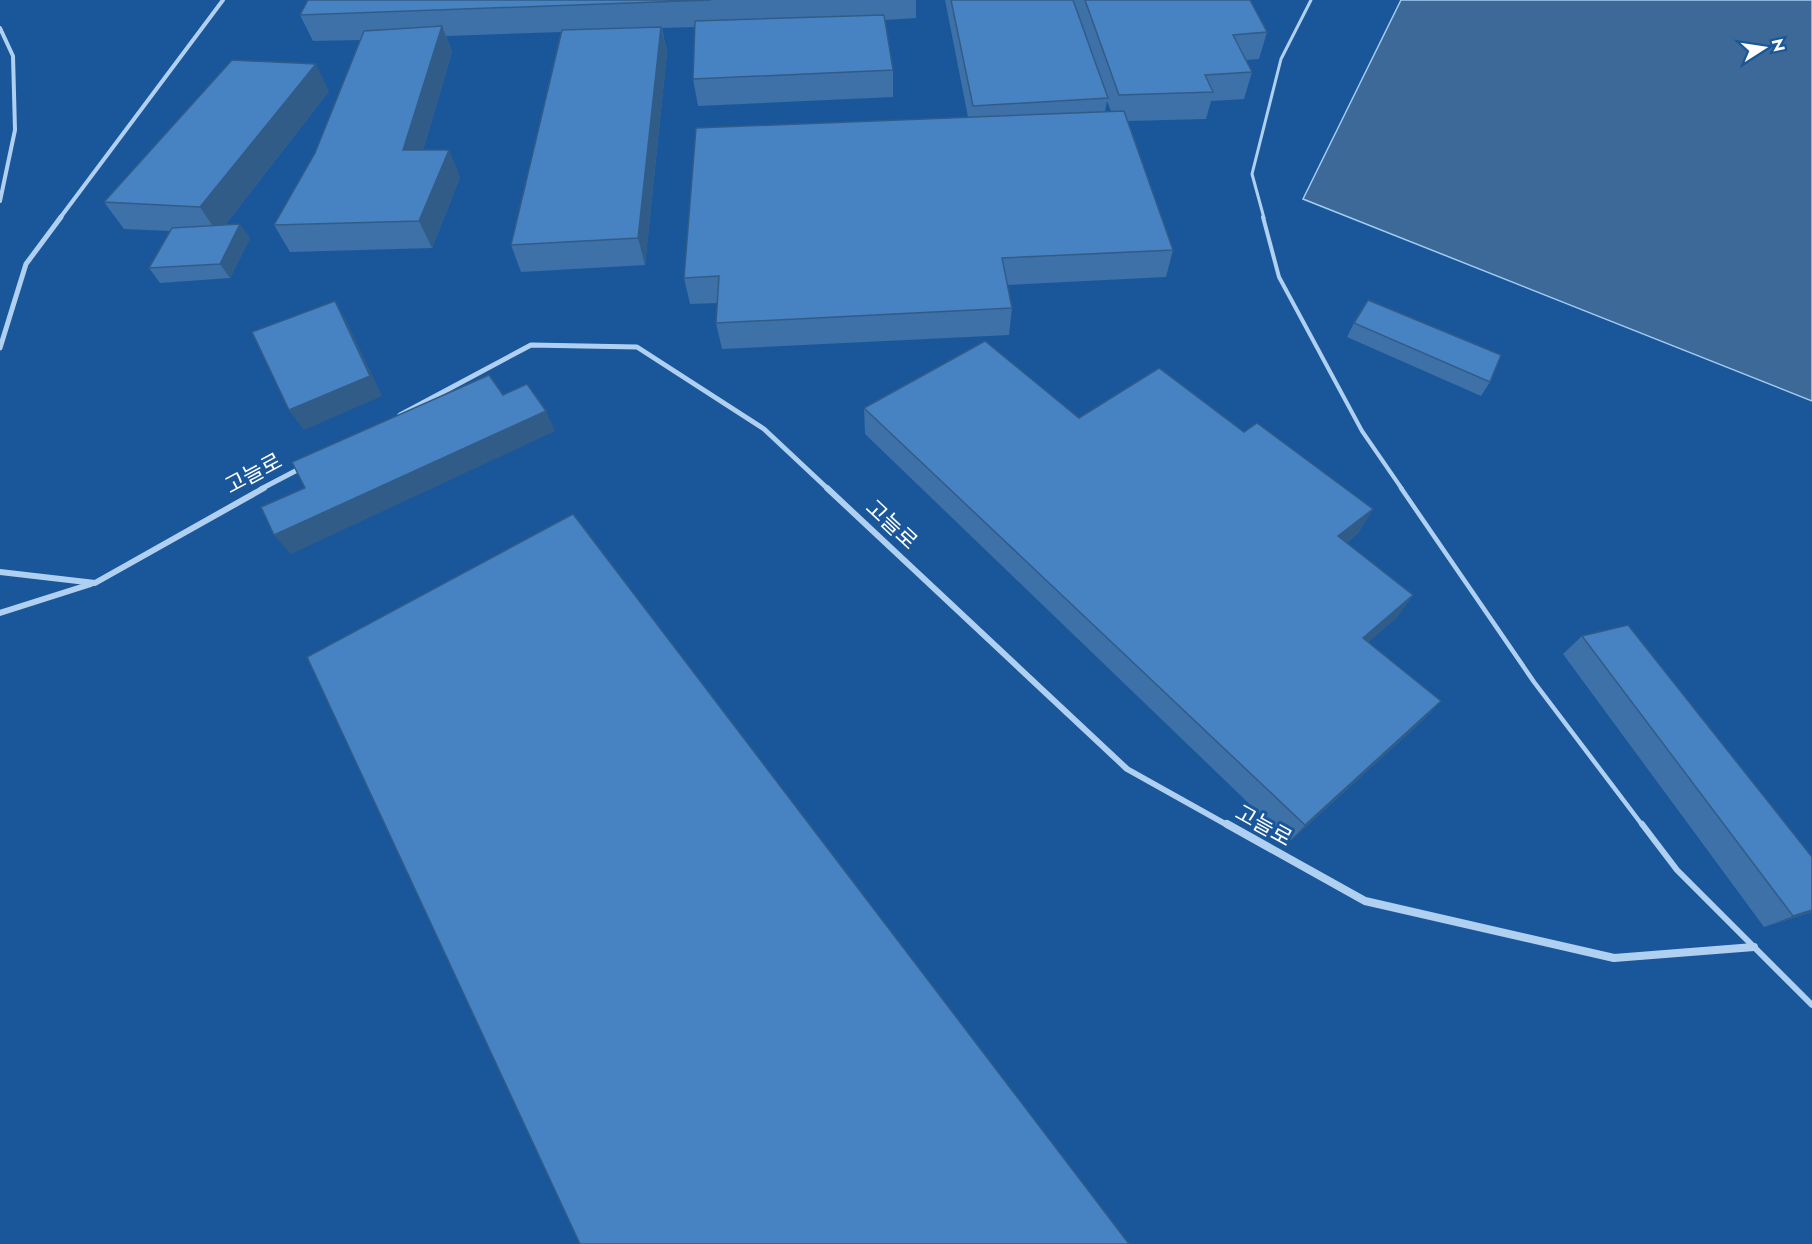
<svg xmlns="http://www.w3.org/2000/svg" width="1812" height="1244" viewBox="0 0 1812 1244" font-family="Jost,'Noto Sans KR',sans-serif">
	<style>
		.water { fill: #3d6999; stroke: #a3ccf3; stroke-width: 1.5 }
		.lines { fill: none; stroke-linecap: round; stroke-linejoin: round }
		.service-far3 { stroke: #b0d0f1; stroke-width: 3 }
		.service-far2 { stroke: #b0d0f1; stroke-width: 4 }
		.service-far1 { stroke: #b0d0f1; stroke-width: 4.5 }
		.service { stroke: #b0d0f1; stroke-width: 6 }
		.minor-far3 { stroke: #b0d0f1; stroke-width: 4 }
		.minor-far2 { stroke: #b0d0f1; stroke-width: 5 }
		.minor-far1 { stroke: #b0d0f1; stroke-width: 6 }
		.minor { stroke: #b0d0f1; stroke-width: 8 }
		.wall { fill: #3d71a7; fill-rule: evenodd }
		.shaded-wall { fill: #325c88 }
		.building { fill: #4783c2; stroke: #325c88; stroke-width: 1.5 }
		.labels { text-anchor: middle; stroke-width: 6; stroke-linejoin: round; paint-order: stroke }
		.street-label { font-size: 22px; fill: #fff; stroke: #1a579a }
	</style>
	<rect width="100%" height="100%" fill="#1a579a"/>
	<!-- water -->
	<polygon class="water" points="1401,0 1812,0 1812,401 1303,199"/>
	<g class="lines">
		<!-- service-far3 -->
		<polyline class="service-far3" points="1264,218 1252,174 1281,59 1311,0"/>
		<!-- service-far2 -->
		<polyline class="service-far2" points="1263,217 1279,277 1362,431 1402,489"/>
		<!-- service-far1 -->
		<polyline class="service-far1" points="1401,488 1534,682 1643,826"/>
		<!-- service -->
		<polyline class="service" points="1642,824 1677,870 1812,1005"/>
		<!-- minor-far3 -->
		<g class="minor-far3">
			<polyline points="0,28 13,56 15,130 0,201"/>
			<polyline points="60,218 223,0"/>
		</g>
		<!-- minor-far2 -->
		<g class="minor-far2">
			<polyline points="0,348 26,264 61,217"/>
			<polyline points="400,415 531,345 637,347 764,429 828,489"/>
			<polyline points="261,489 303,467"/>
		</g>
		<!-- minor-far1 -->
		<g class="minor-far1">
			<polyline points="827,488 1127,769 1229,826"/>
			<polyline points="0,572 95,583 264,488"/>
			<polyline points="0,613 91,584"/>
		</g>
		<!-- minor -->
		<polyline class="minor" points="1227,824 1365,901 1614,958 1754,947"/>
	</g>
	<!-- wall -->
	<g class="wall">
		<polygon points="308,0 916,0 916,18 885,20 893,70 893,97 698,106 693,79 695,27 662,28 667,53 645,265 521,272 511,245 561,32 446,36 452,52 423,150 460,177 432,248 290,252 274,225 315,153 360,40 313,41 300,15"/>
		<path d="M945,0H1250L1267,32L1259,59L1246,60L1252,72L1244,99L1211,101L1206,119L1128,121L1173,250L1166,277L1007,285L1012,308L1009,335L722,349L716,323L718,303L690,304L684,278L968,117ZM1107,101L1111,111H1105Z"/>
		<polygon points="329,91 225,225 250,238 230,278 160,283 149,268 170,231 124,229 104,202"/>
		<polygon points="1354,323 1490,382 1481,396 1347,337"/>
		<polygon points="864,408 1079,418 1244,432 1373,509 1358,533 1346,543 1413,595 1396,618 1368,642 1441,701 1421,722 1289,842 865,434"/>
		<polygon points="1582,636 1812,857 1812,912 1764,927 1563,654"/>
	</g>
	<!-- shaded-wall -->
	<g class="shaded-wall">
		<polygon points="442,26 452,52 415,177 403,150"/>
		<polygon points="661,27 667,53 645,265 638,238"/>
		<polygon points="316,64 329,91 218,234 200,207"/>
		<polygon points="449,150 460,177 432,248 419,221"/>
		<polygon points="240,224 250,238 230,278 220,264"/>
		<polygon points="335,301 347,322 382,396 304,430 289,410"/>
		<polygon points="546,411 555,431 291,554 274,535"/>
		<polygon points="1373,509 1358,533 1323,560 1338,536"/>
		<polygon points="1413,595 1396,618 1347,660 1363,638"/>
		<polygon points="1441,701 1421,722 1289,842 1305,825"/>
		<polygon points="1812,910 1812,912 1764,927 1793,916"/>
	</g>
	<!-- building -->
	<g class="building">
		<polygon points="308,0 711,0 300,15"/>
		<polygon points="951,0 1073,0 1108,98 973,106"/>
		<polygon points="1085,0 1250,0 1267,32 1233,35 1252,72 1205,75 1213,92 1119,95"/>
		<polygon points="884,15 893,70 693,79 695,21"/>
		<polygon points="442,26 403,150 449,150 419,221 274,225 315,153 364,31"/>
		<polygon points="661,27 638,238 511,245 562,30"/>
		<polygon points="232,60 316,64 200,207 104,202"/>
		<polygon points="1124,111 1173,250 1002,258 1012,308 716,323 719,276 684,278 696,128"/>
		<polygon points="240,224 220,264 149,268 172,228"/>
		<polygon points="1368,300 1501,355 1490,382 1354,323"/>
		<polygon points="335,301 370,376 289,410 252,332"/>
		<polygon points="985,341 1079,418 1159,368 1244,432 1257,423 1373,509 1338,536 1413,595 1363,638 1441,701 1305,825 864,408"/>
		<polygon points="489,375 503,395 527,384 546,411 274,535 261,507 305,488 292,462"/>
		<polygon points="573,514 1129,1244 580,1244 307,657"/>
		<polygon points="1628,625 1812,857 1812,910 1793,916 1582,636"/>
	</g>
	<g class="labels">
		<!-- street labels -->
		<g class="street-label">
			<text transform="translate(253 473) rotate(-28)" y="8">고늘로</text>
			<text transform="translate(892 524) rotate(43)" y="8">고늘로</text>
			<text transform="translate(1264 825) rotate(29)" y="8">고늘로</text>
		</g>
	</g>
	<!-- north arrow -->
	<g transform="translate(1764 48) rotate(78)" stroke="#1a579a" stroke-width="4.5" paint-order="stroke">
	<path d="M0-4.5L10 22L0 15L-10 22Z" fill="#ffffff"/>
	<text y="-9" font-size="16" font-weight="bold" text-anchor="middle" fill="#ffffff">N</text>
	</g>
</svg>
